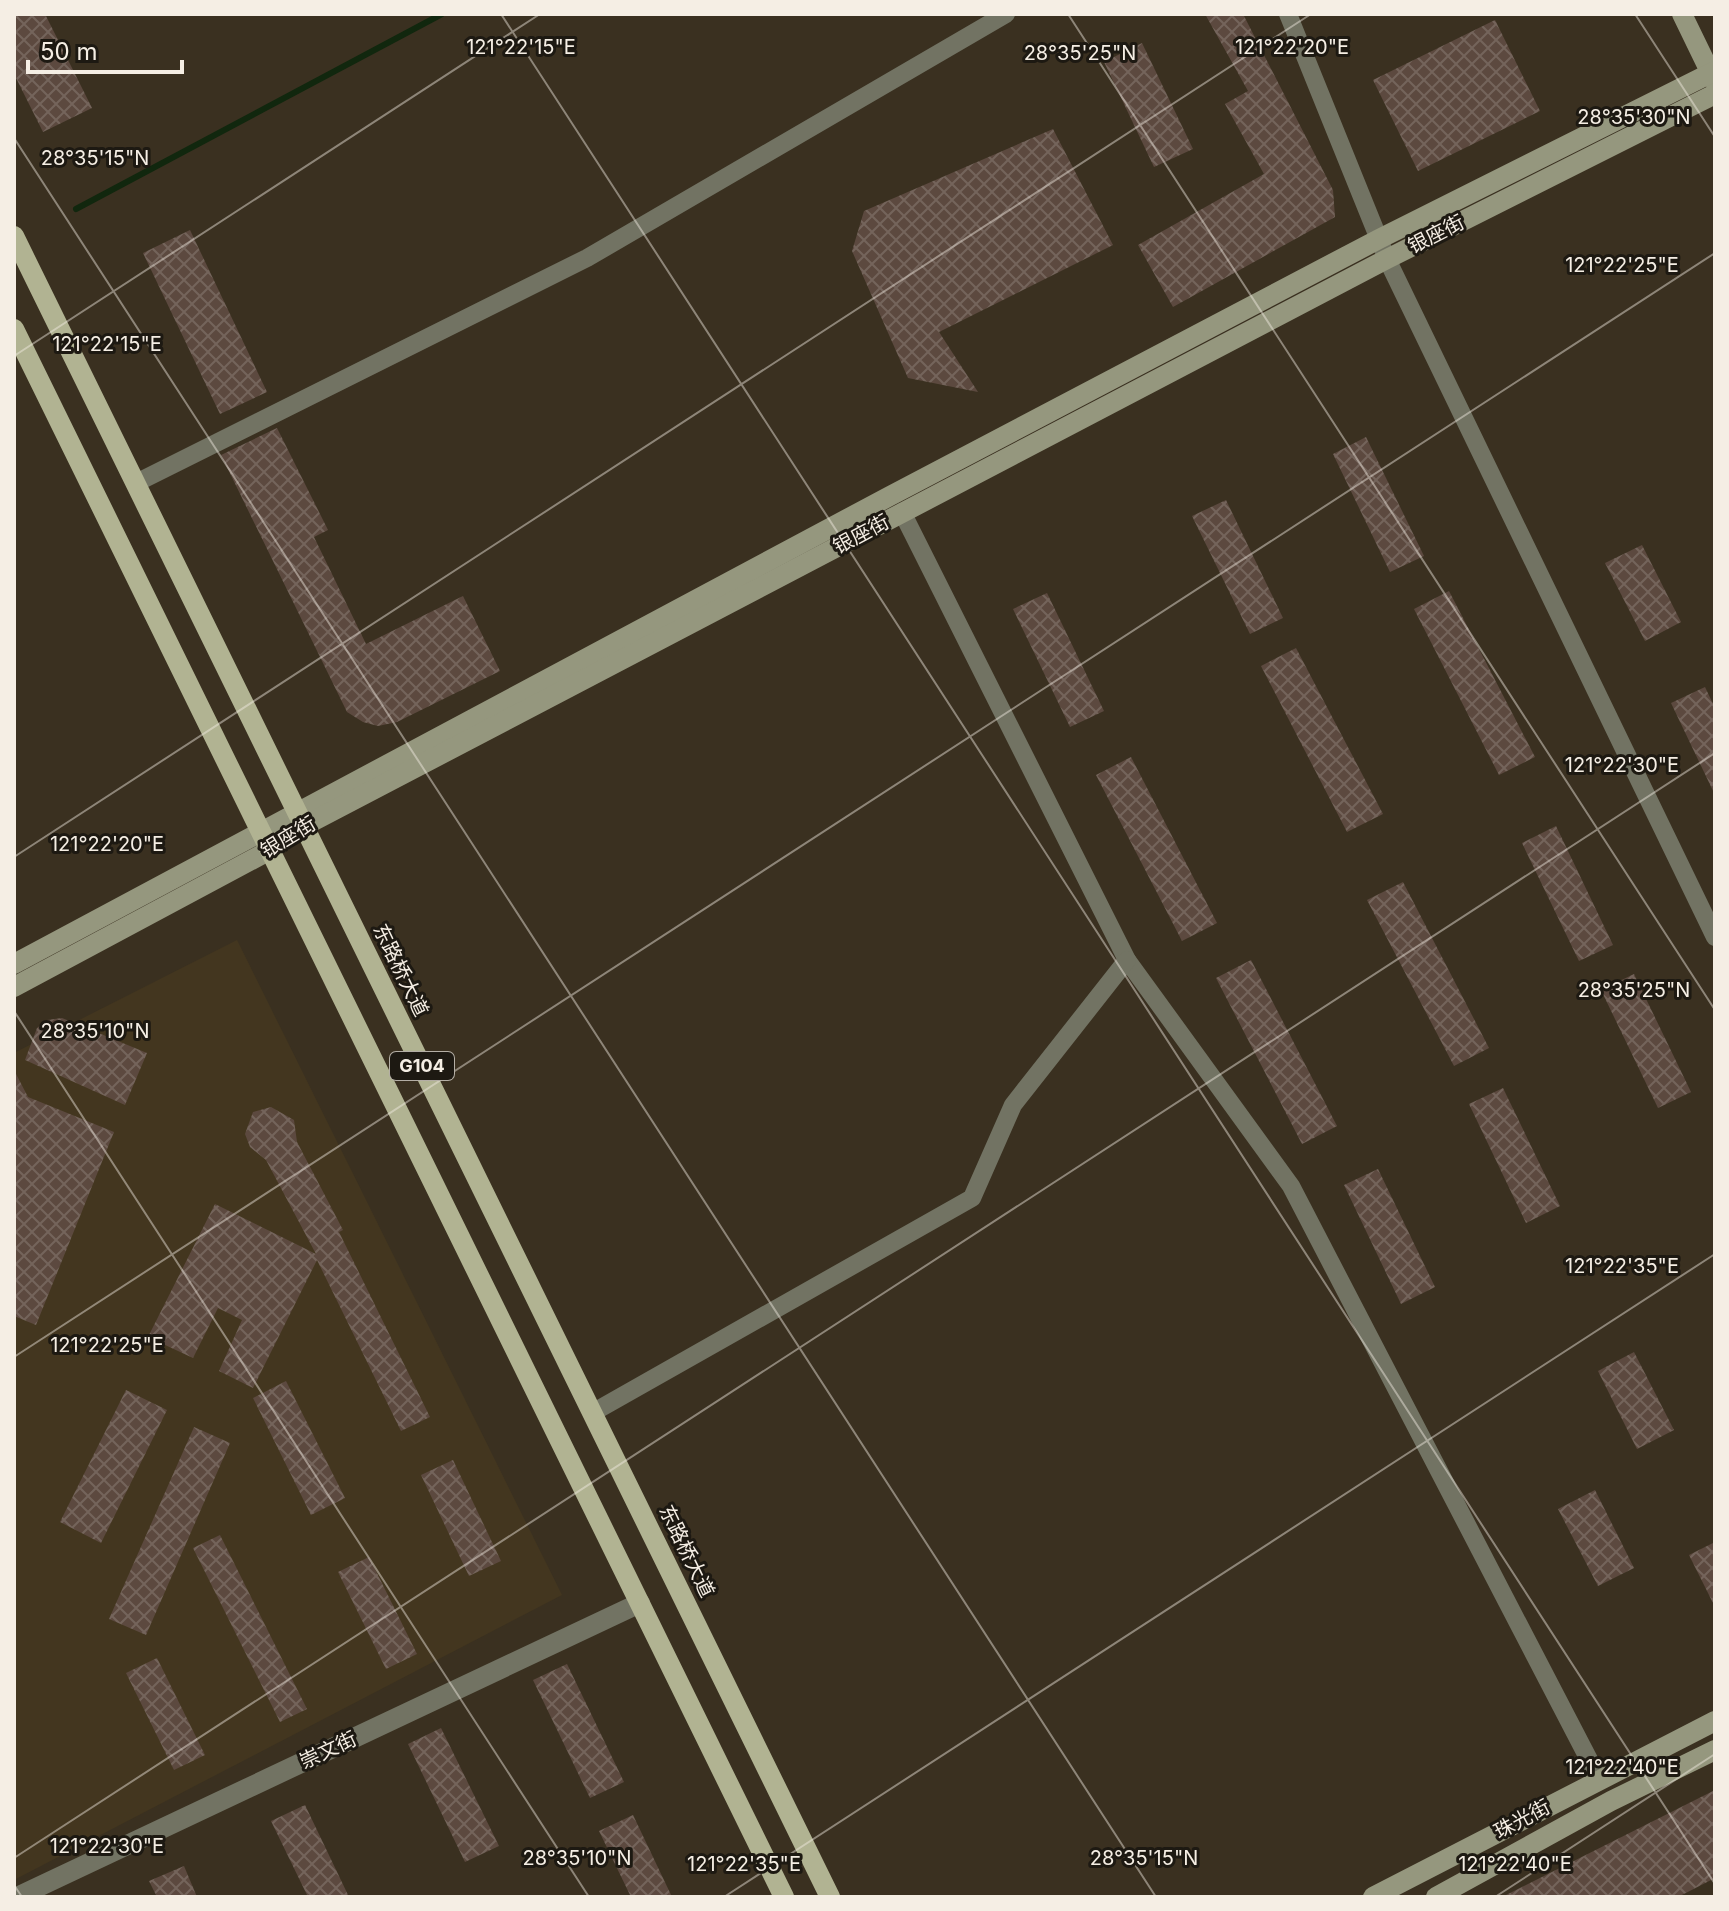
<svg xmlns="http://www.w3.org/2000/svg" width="1729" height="1911" viewBox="0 0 1729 1911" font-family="Inter,'Noto Sans SC',sans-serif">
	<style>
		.built { fill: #43361f }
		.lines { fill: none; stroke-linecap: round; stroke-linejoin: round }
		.stream { stroke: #11270e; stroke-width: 6 }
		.building { fill: url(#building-cross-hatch) }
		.minor { stroke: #727363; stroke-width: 18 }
		.tertiary { stroke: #727363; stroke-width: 20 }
		.secondary { stroke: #95977e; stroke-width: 20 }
		.primary { stroke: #b1b392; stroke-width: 20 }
		.ticks { fill: none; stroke: #f5eee4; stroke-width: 2; stroke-opacity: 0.45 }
		.labels { text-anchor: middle; stroke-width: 6; stroke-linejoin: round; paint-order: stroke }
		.shield { fill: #1d1912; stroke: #b4aea5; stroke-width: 2 }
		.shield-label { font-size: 18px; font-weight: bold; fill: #f5eee4 }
		.street-label { font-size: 20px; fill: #f5eee4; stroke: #1d1912 }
		.ticks-label { font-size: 20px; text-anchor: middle; fill: #f5eee4; stroke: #1d1912; stroke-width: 6; stroke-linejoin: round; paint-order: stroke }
	</style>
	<defs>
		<pattern id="building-cross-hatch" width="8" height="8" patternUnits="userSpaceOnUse" patternTransform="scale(2)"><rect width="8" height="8" fill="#5c493f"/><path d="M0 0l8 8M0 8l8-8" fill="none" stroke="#74645b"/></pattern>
	</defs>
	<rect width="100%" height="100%" fill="#3a3020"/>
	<!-- built -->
	<polygon class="built" points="237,940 562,1595 14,1880 14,1053"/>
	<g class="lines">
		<!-- stream -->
		<polyline class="stream" points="76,209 442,14"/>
	</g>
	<!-- building -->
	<g class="building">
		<polygon points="14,14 45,14 92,108 43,132 14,74"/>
		<polygon points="1205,14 1243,14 1333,190 1335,217 1173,307 1138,245 1264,174 1225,104 1248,91"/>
		<polygon points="1495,20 1540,111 1418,171 1373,80"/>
		<polygon points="1142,43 1193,149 1154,167 1104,62"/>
		<polygon points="1053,129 1113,245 939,332 978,392 908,378 852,251 864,211"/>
		<polygon points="190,230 267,392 220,414 143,253"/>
		<polygon points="277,428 328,530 314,537 366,644 463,596 500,671 397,722 378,726 363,722 347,712 221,455"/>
		<polygon points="1366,437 1424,556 1390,572 1333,454"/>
		<polygon points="1226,500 1283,618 1250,634 1192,516"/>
		<polygon points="1642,545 1681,622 1645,641 1605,563"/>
		<polygon points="1449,591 1535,757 1499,775 1414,609"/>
		<polygon points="1047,593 1104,711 1070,727 1013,609"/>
		<polygon points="1296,648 1383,814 1347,832 1261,666"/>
		<polygon points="1705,687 1715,708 1715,795 1671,703"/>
		<polygon points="1131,757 1217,923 1182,941 1096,775"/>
		<polygon points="1556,826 1613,945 1579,961 1522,843"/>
		<polygon points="1403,882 1489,1048 1454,1066 1367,900"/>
		<polygon points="1251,960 1337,1126 1302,1144 1216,978"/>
		<polygon points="1634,974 1691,1092 1658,1108 1601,990"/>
		<polygon points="62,1018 147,1053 125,1105 25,1060 37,1028 47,1020"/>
		<polygon points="14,1070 28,1097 114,1132 36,1325 14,1316"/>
		<polygon points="1503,1088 1560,1206 1526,1223 1469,1104"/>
		<polygon points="271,1107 294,1120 297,1142 343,1230 339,1232 430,1417 401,1431 317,1260 253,1388 219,1371 242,1320 218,1308 193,1358 148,1337 215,1204 316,1254 266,1160 250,1147 245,1134 253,1112"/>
		<polygon points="1378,1169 1435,1287 1401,1304 1344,1185"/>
		<polygon points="1634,1352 1674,1430 1637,1449 1598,1371"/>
		<polygon points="286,1381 345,1498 311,1515 253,1398"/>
		<polygon points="126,1390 167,1410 101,1543 60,1522"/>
		<polygon points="194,1427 230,1443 146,1635 109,1619"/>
		<polygon points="453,1460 501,1561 469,1576 421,1475"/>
		<polygon points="1595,1490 1634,1568 1598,1586 1558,1509"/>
		<polygon points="220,1535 307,1709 280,1722 193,1548"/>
		<polygon points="1715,1542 1715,1607 1689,1555"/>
		<polygon points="369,1557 417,1654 386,1669 338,1572"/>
		<polygon points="157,1658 205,1755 174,1770 126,1673"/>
		<polygon points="567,1664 624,1782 590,1798 533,1680"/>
		<polygon points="441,1728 499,1846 465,1862 408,1744"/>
		<polygon points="1715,1790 1715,1878 1678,1897 1502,1897"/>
		<polygon points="305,1805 349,1897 308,1897 271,1821"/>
		<polygon points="633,1815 672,1897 631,1897 599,1831"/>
		<polygon points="184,1866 197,1897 157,1897 149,1881"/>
	</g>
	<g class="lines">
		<!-- minor -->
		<g class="minor">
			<polyline points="1288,14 1387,259 1715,937"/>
			<polyline points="136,483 587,258 1006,14"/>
			<polyline points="902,512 1127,960 1291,1186 1599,1779"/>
			<polyline points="592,1413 972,1198 1013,1105 1127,960"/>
		</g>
		<!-- tertiary -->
		<polyline class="tertiary" points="17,1897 640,1603"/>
		<!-- secondary -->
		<g class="secondary">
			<polyline points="1682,14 1715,82"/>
			<polyline points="14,964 890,496 1379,239 1715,71"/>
			<polyline points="14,987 270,850 304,826 1387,259 1715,94"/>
			<polyline points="1373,1897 1715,1721"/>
			<polyline points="1436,1897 1611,1801 1715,1750"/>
		</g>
		<!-- primary -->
		<g class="primary">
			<polyline points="14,236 830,1897"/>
			<polyline points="14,329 784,1897"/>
		</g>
	</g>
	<!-- ticks -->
	<path class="ticks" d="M501,14L1715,1884M1068,14L1715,1010M1635,14L1715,137M14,138L1156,1897M14,356L540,14M14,857L1311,14M14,1011L589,1897M14,1357L1715,253M14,1858L1715,753M14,1885L22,1897M724,1897L1715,1254M1495,1897L1715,1754"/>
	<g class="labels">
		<!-- shield labels -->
		<rect class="shield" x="390" y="1052" width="64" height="28" rx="6"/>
		<g class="shield-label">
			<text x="422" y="1072">G104</text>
		</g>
		<!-- street labels -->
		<g class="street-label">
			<text transform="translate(1436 234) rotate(-27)" y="7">银座街</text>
			<text transform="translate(861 534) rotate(-28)" y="7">银座街</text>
			<text transform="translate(288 837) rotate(-31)" y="7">银座街</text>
			<text transform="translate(401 970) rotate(64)" y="7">东路桥大道</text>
			<text transform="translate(687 1551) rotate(64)" y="7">东路桥大道</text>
			<text transform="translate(328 1750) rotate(-25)" y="7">崇文街</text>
			<text transform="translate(1522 1819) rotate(-28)" y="7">珠光街</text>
		</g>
	</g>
	<g class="ticks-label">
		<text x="521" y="54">121°22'15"E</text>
		<text x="1292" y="54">121°22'20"E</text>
		<text x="1080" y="60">28°35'25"N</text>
		<text x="1634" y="124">28°35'30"N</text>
		<text x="95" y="165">28°35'15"N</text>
		<text x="1622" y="272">121°22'25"E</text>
		<text x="107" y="351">121°22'15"E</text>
		<text x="1622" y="772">121°22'30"E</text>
		<text x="107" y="851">121°22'20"E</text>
		<text x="1634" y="997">28°35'25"N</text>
		<text x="95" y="1038">28°35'10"N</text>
		<text x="1622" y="1273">121°22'35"E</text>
		<text x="107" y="1352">121°22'25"E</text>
		<text x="1622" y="1774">121°22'40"E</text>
		<text x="107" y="1853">121°22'30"E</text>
		<text x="577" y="1865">28°35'10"N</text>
		<text x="1144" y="1865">28°35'15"N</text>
		<text x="744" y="1871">121°22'35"E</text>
		<text x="1515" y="1871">121°22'40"E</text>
	</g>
	<!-- border -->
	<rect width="1729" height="1911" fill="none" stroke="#f5eee4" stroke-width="32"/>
	<!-- scale -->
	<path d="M28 60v12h154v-12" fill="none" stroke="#f5eee4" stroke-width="4"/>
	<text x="40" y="60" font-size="24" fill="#f5eee4" stroke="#1d1912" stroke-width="6" paint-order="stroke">50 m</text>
</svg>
